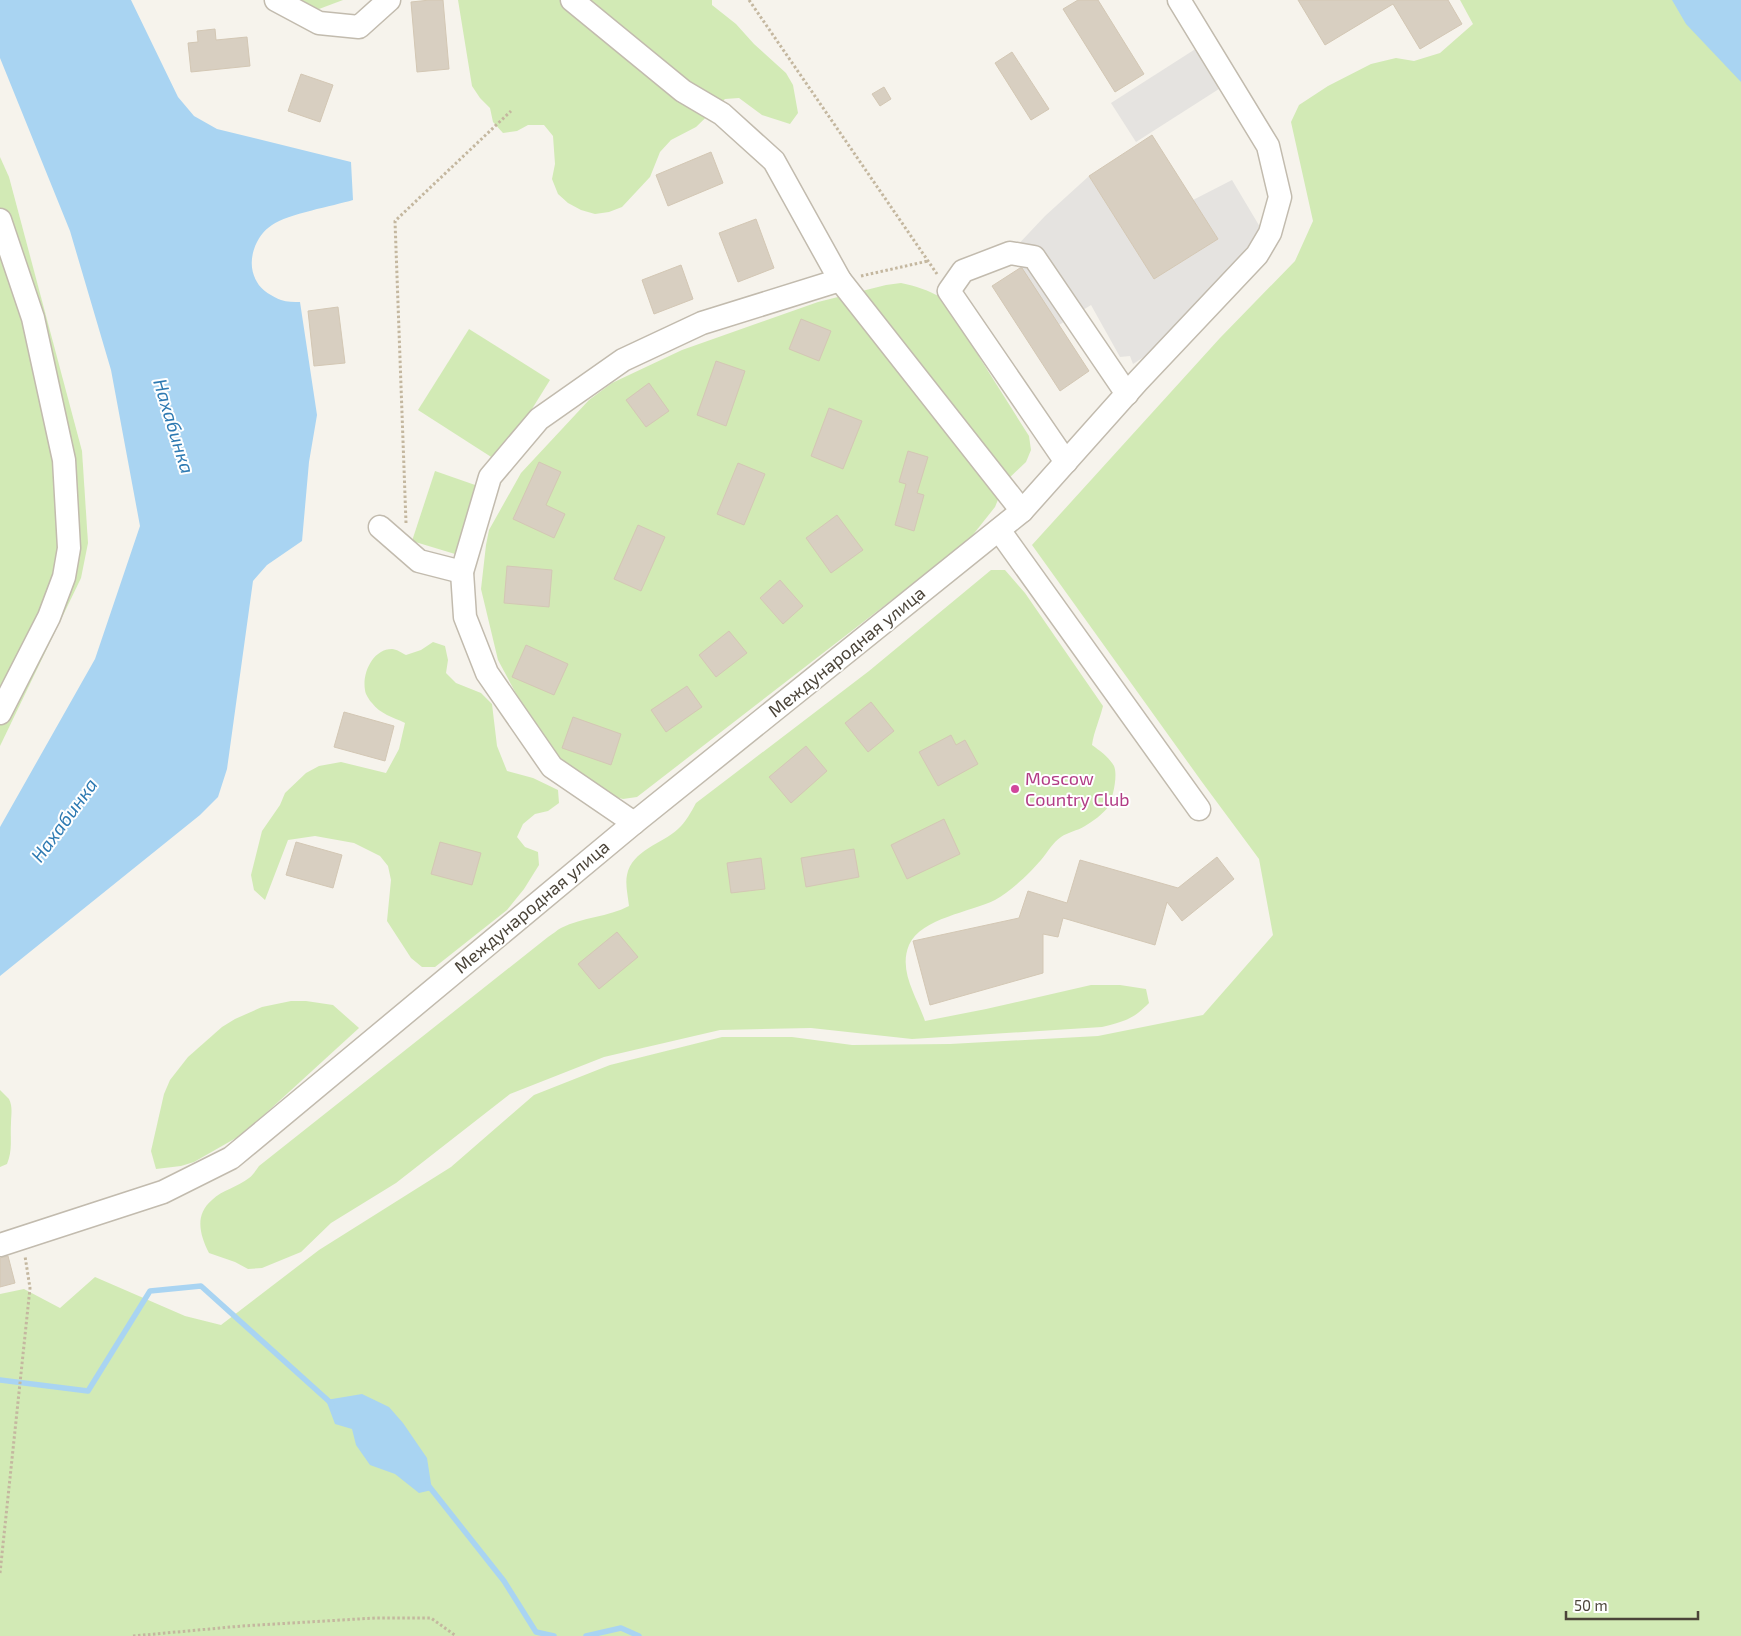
<svg xmlns="http://www.w3.org/2000/svg" width="1741" height="1636" viewBox="0 0 1741 1636" font-family="'Exo 2',sans-serif">
	<style>
		.green { fill: #d2eab5 }
		.parking { fill: #e5e3e0 }
		.water { fill: #a9d4f2 }
		.lines { fill: none; stroke-linecap: round; stroke-linejoin: round }
		.stream { stroke: #a9d4f2; stroke-width: 5.5 }
		.building { fill: #d8cfc1; stroke: #d3c7b4 }
		.minor-casing { stroke: #c2bbae; stroke-width: 25 }
		.path { stroke: #c4b79f; stroke-width: 3; stroke-dasharray: 2.5 2.5; stroke-linecap: butt }
		.minor { stroke: #fff; stroke-width: 22 }
		.hotel-dot { fill: #d1479c; stroke: #fff; stroke-width: 2 }
		.labels { text-anchor: middle; stroke-width: 4; stroke-linejoin: round; paint-order: stroke }
		.street-label { font-size: 18px; fill: #4b4439; stroke: #fff }
		.hotel-label { font-size: 18px; fill: #b23c85; stroke: #fff; text-anchor: start }
		.water-label { font-size: 19px; font-style: italic; fill: #2e7ab2; stroke: #fff }
	</style>
	<rect width="100%" height="100%" fill="#f6f3ec"/>
	<!-- green -->
	<g class="green">
		<polygon points="286,0 343,0 319,9"/>
		<polygon points="458,0 712,0 712,5 736,24 754,44 786,73 793,85 798,113 790,124 762,115 739,98 725,99 696,127 671,140 660,152 650,177 622,207 609,212 595,214 581,210 568,203 558,194 552,179 555,164 553,136 544,125 528,125 517,131 503,133 493,122 490,108 480,98 472,86"/>
		<polygon points="1460,0 1741,0 1741,1636 0,1636 0,1294 24,1289 60,1308 95,1277 185,1316 221,1325 319,1250 451,1167 534,1095 610,1065 722,1037 792,1037 852,1045 950,1044 1098,1036 1203,1015 1273,935 1259,859 1202,782 1032,545 1220,338 1295,261 1313,221 1291,122 1299,105 1328,86 1371,64 1396,58 1414,61 1440,53 1473,24"/>
		<polygon points="0,157 9,177 82,451 88,543 81,578 0,746"/>
		<path d="M901,283C916,286 928,290 942,298L1029,436L1031,450L1026,462L1005,482L995,507L968,541L637,797L623,799L609,795L551,752L520,701L498,660L481,589L486,545L489,530L521,473L589,400L612,383L682,350L818,302L886,285Z"/>
		<polygon points="469,329 550,380 499,462 418,410"/>
		<polygon points="435,471 478,486 455,554 412,541"/>
		<path d="M991,570H1005L1025,593L1103,706C1100,719 1094,731 1092,745C1100,751 1109,757 1114,766C1118,775 1113,798 1108,807C1103,814 1092,822 1085,826C1077,831 1068,832 1061,837C1053,842 1047,853 1041,860C1030,873 1010,892 995,900C971,912 921,918 909,945C898,971 917,997 925,1021L986,1009L1091,985H1120L1146,989L1149,1003C1132,1020 1125,1021 1102,1027L912,1039L811,1028L720,1030L604,1057L510,1094L396,1183L331,1223L301,1252L262,1268L248,1269L235,1262L209,1253C200,1235 194,1215 212,1200C222,1190 238,1187 249,1178C253,1175 256,1170 259,1166L548,937C553,934 557,930 561,928C583,917 608,917 629,906C628,896 625,884 627,875C632,850 662,844 678,829C686,822 691,812 696,803L869,671Z"/>
		<path d="M433,642L445,646L448,660L446,673L456,683L481,693L492,704L497,746L507,771L533,778L558,790L559,803L548,811L535,814L523,824L517,837L525,847L538,852L539,865L524,889L507,910L435,967H422L411,958L387,921L391,880L388,866L380,856L354,843L315,836L288,840L265,900L254,890L251,875L262,831L280,805L285,793L306,773L319,766L341,762L386,773L399,749L405,723C393,717 380,714 372,703C369,700 365,693 365,690C362,673 373,649 392,649C396,649 402,653 406,655L421,650Z"/>
		<polygon points="291,1001 306,1001 333,1005 359,1028 243,1134 194,1162 181,1166 156,1169 151,1151 164,1094 170,1080 188,1057 222,1027 235,1019 262,1007"/>
		<path d="M0,1090C3,1093 6,1096 9,1099C13,1107 11,1115 11,1123C10,1138 13,1150 7,1164L0,1167Z"/>
	</g>
	<!-- parking -->
	<g class="parking">
		<polygon points="1197,48 1222,87 1136,142 1111,103"/>
		<polygon points="1089,176 1154,279 1218,239 1193,200 1232,180 1260,227 1237,270 1150,353 1133,364 1130,356 1120,357 1091,305 1059,325 1010,253 1045,216"/>
	</g>
	<!-- water -->
	<g class="water">
		<path d="M0,0H131L178,97L194,116L217,129L351,162L353,200C333,206 288,214 272,225C255,236 245,263 257,282C261,290 273,297 281,300C287,302 294,302 300,302L317,415L309,462L302,541L267,565L253,581L227,769L218,797L200,815L0,976V827L95,659L140,526L111,370L70,231L0,58Z"/>
		<polygon points="1672,0 1741,0 1741,82 1686,24"/>
		<polygon points="362,1394 389,1407 403,1423 427,1458 432,1490 419,1493 395,1474 370,1465 356,1445 352,1429 335,1424 326,1400"/>
	</g>
	<g class="lines">
		<!-- stream -->
		<g class="stream">
			<polyline points="0,1380 88,1391 150,1291 201,1286 332,1404"/>
			<polyline points="428,1485 504,1581 536,1632 554,1636"/>
			<polyline points="586,1636 621,1628 639,1636"/>
		</g>
	</g>
	<!-- building -->
	<g class="building">
		<polygon points="430,0 443,0 449,69 417,72 411,2"/>
		<polygon points="1078,0 1098,0 1144,74 1115,92 1063,9"/>
		<polygon points="1298,0 1448,0 1462,24 1420,49 1393,4 1325,45"/>
		<polygon points="215,29 216,40 247,37 250,66 191,72 188,43 198,42 197,31"/>
		<polygon points="1012,52 1049,109 1031,120 995,63"/>
		<polygon points="301,74 333,85 320,122 288,111"/>
		<polygon points="884,87 891,99 880,106 872,94"/>
		<polygon points="1152,135 1218,239 1154,279 1089,176"/>
		<polygon points="711,152 723,183 668,206 656,175"/>
		<polygon points="756,219 774,268 738,282 719,233"/>
		<polygon points="681,265 693,299 654,314 642,280"/>
		<polygon points="1020,268 1022,268 1089,371 1060,391 992,286"/>
		<polygon points="338,307 345,363 314,366 308,311"/>
		<polygon points="801,319 831,331 819,361 789,349"/>
		<polygon points="716,361 745,371 726,426 697,415"/>
		<polygon points="649,383 669,411 646,427 626,400"/>
		<polygon points="829,408 862,421 843,469 811,456"/>
		<polygon points="908,451 928,457 917,493 924,495 914,531 895,525 906,484 899,482"/>
		<polygon points="539,462 561,472 546,505 565,514 554,538 513,519"/>
		<polygon points="738,463 765,474 744,525 717,514"/>
		<polygon points="837,515 863,550 831,573 806,538"/>
		<polygon points="638,525 665,537 641,591 614,579"/>
		<polygon points="507,566 552,570 549,607 504,603"/>
		<polygon points="780,580 803,606 783,624 760,598"/>
		<polygon points="729,631 747,653 716,677 699,655"/>
		<polygon points="526,645 568,664 554,695 512,677"/>
		<polygon points="687,686 702,707 666,732 651,710"/>
		<polygon points="871,702 894,731 868,752 845,723"/>
		<polygon points="344,712 394,726 385,761 334,747"/>
		<polygon points="573,717 621,734 611,765 562,748"/>
		<polygon points="951,735 956,745 965,740 978,764 938,786 919,752"/>
		<polygon points="806,746 827,771 791,803 769,777"/>
		<polygon points="944,819 960,854 907,879 891,845"/>
		<polygon points="296,842 342,855 333,888 286,875"/>
		<polygon points="440,842 481,853 472,885 431,874"/>
		<polygon points="854,849 859,877 806,887 801,858"/>
		<polygon points="1217,857 1234,879 1182,921 1167,902 1155,945 1063,918 1058,937 1043,934 1043,973 930,1005 913,941 1019,918 1028,891 1067,903 1080,860 1178,888"/>
		<polygon points="761,858 765,889 731,893 727,863"/>
		<polygon points="617,932 638,957 599,989 578,964"/>
		<polygon points="8,1256 15,1283 0,1287 0,1258"/>
	</g>
	<g class="lines">
		<defs>
			<g id="minor">
				<polyline points="276,0 319,23 359,27 389,0"/>
				<polyline points="572,0 683,91 722,114 774,161 840,280 1022,511"/>
				<polyline points="0,220 33,318 64,460 69,548 64,577 49,617 0,713"/>
				<polyline points="1066,462 949,291 963,271 1010,253 1034,257 1127,394"/>
				<polyline points="380,527 419,561 462,572"/>
				<polyline points="999,530 1199,809"/>
				<polyline points="634,823 552,767 487,673 465,617 462,572 490,477 539,419 623,360 702,323 840,280"/>
				<polyline points="0,1245 163,1192 231,1158 634,823 1022,511 1138,381 1257,255 1270,233 1280,197 1268,146 1179,0"/>
			</g>
		</defs>
		<!-- minor casing -->
		<use href="#minor" class="minor-casing"/>
		<!-- path -->
		<g class="path">
			<polyline points="749,0 937,274"/>
			<polyline points="861,276 928,261"/>
			<polyline points="406,523 395,221 511,111"/>
			<polyline points="0,1573 30,1288 25,1256"/>
			<polyline points="133,1636 242,1626 375,1618 431,1618 456,1636"/>
		</g>
		<!-- minor -->
		<use href="#minor" class="minor"/>
	</g>
	<!-- markers -->
	<circle class="hotel-dot" cx="1015" cy="789" r="5"/>
	<g class="labels">
		<!-- street labels -->
		<g class="street-label">
			<text transform="translate(847 652) rotate(-39)" y="6">Международная улица</text>
			<text transform="translate(532 907) rotate(-40)" y="6">Международная улица</text>
		</g>
		<!-- hotel labels -->
		<g class="hotel-label">
			<text x="1025" y="785">Moscow<tspan x="1025" dy="21">Country Club</tspan></text>
		</g>
		<!-- water labels -->
		<g class="water-label">
			<text transform="translate(174 426) rotate(73)" y="7">Нахабинка</text>
			<text transform="translate(64 820) rotate(-54)" y="7">Нахабинка</text>
		</g>
	</g>
	<!-- scale -->
	<path d="M1566 1611v8h132v-8" fill="none" stroke="#4b4439" stroke-width="2.5"/>
	<text x="1574" y="1611" font-size="15" fill="#4b4439" stroke="#ffffff" stroke-width="4" paint-order="stroke">50 m</text>
</svg>
